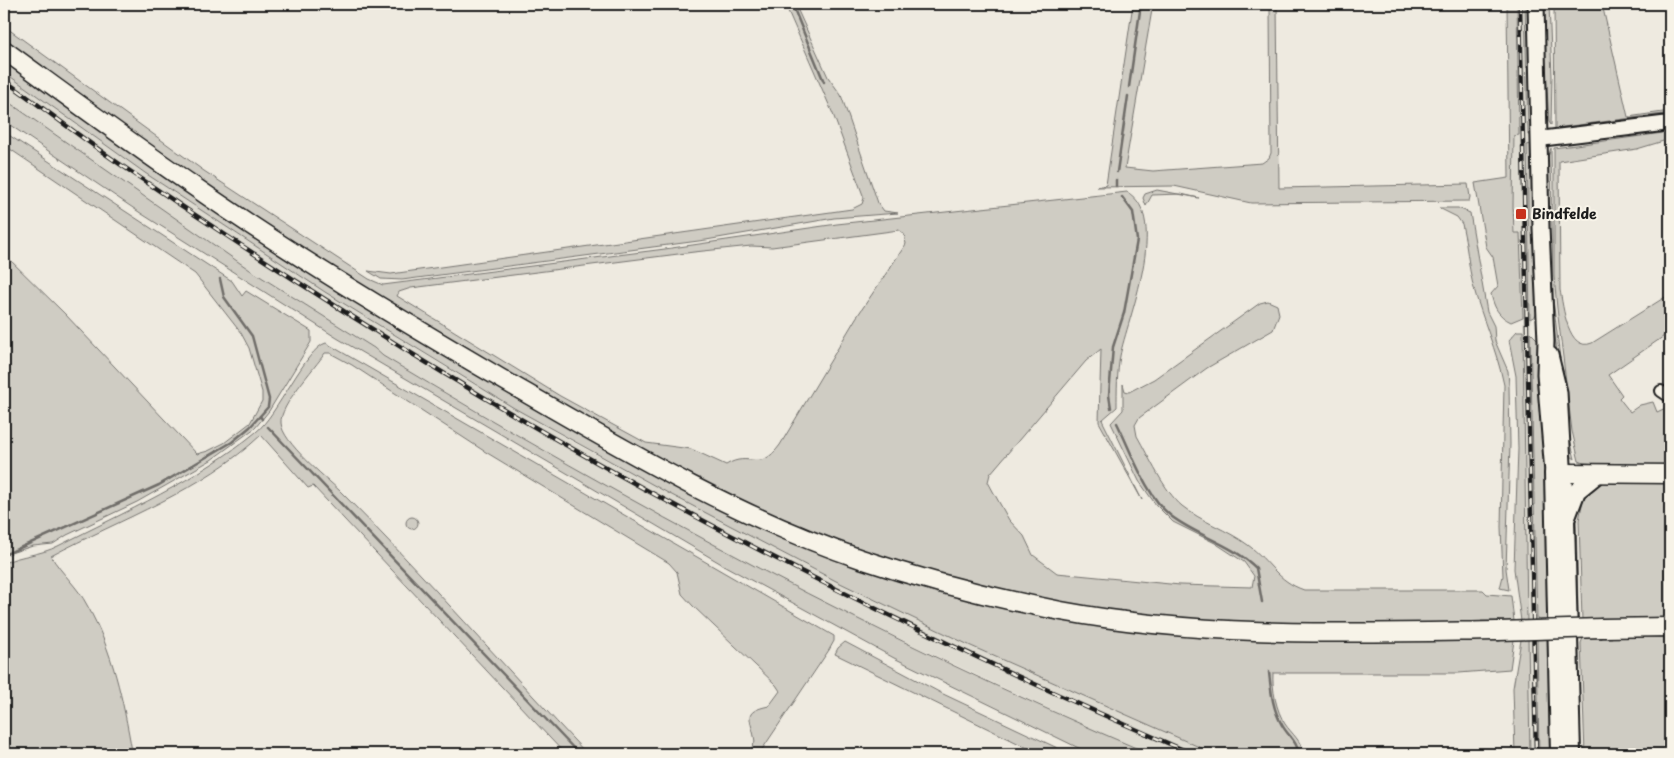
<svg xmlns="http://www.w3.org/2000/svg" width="1674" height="758" viewBox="0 0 1674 758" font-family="'Playpen Sans',sans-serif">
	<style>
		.built { fill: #dedbd1 }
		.green { fill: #cfccc3; stroke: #767470; fill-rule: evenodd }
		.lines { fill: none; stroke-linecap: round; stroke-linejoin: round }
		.stream { stroke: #6f6d69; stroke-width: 2.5 }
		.minor-casing { stroke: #1c1c1c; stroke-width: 14 }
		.tertiary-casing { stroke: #1c1c1c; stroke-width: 18 }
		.secondary-casing { stroke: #1c1c1c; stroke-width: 19 }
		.primary-casing { stroke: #1c1c1c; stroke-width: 20 }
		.trunk-casing { stroke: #1c1c1c; stroke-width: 21 }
		.minor { stroke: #f7f3e8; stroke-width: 10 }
		.tertiary { stroke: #f7f3e8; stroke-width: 14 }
		.secondary { stroke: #f7f3e8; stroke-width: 15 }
		.primary { stroke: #f7f3e8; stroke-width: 16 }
		.trunk { stroke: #f7f3e8; stroke-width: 18 }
		.rail-casing { stroke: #1c1c1c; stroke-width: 4.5 }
		.rail { stroke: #f7f3e8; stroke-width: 2.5; stroke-dasharray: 8; stroke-linecap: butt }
		.trunk-bridge-casing { stroke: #1c1c1c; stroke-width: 21; stroke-linecap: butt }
		.trunk-bridge { stroke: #f7f3e8; stroke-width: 18 }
		.poi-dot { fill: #c8321e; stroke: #f7f3e8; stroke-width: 2 }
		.labels { text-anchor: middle; stroke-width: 4; stroke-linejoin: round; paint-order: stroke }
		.poi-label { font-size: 14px; font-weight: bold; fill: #1c1c1c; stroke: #f7f3e8; text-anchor: start }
	</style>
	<rect width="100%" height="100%" fill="#eeeae0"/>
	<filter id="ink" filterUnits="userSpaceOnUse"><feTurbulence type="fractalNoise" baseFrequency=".02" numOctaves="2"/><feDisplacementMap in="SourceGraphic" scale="10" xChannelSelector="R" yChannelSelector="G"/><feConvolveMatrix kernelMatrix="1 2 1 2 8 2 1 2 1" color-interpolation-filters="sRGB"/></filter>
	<g filter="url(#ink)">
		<!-- built -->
		<g class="built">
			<polygon points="1517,4 1525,4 1539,754 1530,754 1523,317 1513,207 1515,136 1519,135"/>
			<polygon points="4,72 145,173 325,292 450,370 578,445 836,581 971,646 1215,754 1150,754 1098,732 825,604 631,501 383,356 374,348 250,270 189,229 4,99"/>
		</g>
		<!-- green -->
		<g class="green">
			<polygon points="785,4 795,4 828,77 841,95 878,203 884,211 898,213 834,218 706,240 402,280 381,279 368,271 391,274 852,209 862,204 864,198 833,114"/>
			<polygon points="1133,4 1153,4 1125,168 1153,171 1262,163 1269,158 1271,153 1270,4 1277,4 1279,188 1468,184 1470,197 1469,201 1251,203 1174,186 1097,187 1106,185"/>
			<path d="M1507,4H1517L1519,135L1514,136L1513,207L1514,233H1520L1523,317L1511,322C1498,316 1494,307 1491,294L1498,286L1493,257L1486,247L1475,183L1509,178Z"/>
			<polygon points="1525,4 1531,4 1533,125 1530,126 1530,135 1528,135"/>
			<polygon points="1542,4 1549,4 1552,76 1551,125 1549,122"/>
			<polygon points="1554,4 1602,4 1628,117 1670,111 1670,118 1558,130 1555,129"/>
			<path d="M4,26L204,171L369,279L383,285L665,249L837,224L1127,192C1171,217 1127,320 1120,356C1117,373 1117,390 1117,407L1102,420L1142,500L1099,422L1101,349L1086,361L990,474L988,482L995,495L1009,520L1024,536L1033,555L1057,573L1180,585L1252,587L1254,576L1244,562L1215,543L1173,522L1156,505L1139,481L1111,423L1123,410V384L1125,391L1129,392L1154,379L1260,303L1268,301L1277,305L1279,314L1273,330L1207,368L1139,418L1135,425L1137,436C1149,457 1164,491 1182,506C1202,522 1228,530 1248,545C1270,561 1277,581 1304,590H1483L1487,594L1511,596L1514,621H1481V624L1258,626L1064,606L932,575L835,543L685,476L454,345L214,192L4,44ZM899,230L904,234L906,244L856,318L780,445C759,474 750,450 726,465L691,449L646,443L560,396L397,296L399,292L411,288L694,252L751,246L772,247Z"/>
			<path d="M4,58L84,116L717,506L1025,611L1489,638L1490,641L1514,640L1510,669L1459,673H1273C1272,689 1276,710 1285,724C1291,733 1303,742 1303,754H1215L971,646L836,581L668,493L514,408L325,292L145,173L4,72Z"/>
			<path d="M4,99L250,270L374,348L383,356C631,505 883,641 1150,754H1091L894,658L725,566L337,338L142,214L4,121Z"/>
			<polygon points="4,132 232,281 242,296 246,291 311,331 311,342 269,411 255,428 211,460 137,502 67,535 53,544 33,546 4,555 4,254 65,314 197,454 208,451 224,443 250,423 262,401 262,392 249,348 241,333 195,274 4,145"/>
			<path d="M1670,132V139L1637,149L1559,161L1560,290C1563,306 1568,353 1592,343L1670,294V332L1608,375L1622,395L1619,398L1630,412L1640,405L1653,402L1657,412L1670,406V469L1584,463L1579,461L1572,431L1557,308L1554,276V148Z"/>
			<polygon points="1531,144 1531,148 1534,148 1538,311 1535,316 1530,319 1527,145"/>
			<polygon points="1551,148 1553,299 1569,435 1575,459 1571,456 1569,448 1551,305 1547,160"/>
			<polygon points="1157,190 1199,198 1181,194 1152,195 1146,206 1143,198 1145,194"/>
			<path d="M1439,208H1458L1470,213L1487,312L1494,326L1495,341L1508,371L1509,386L1510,444L1506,569L1509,590L1500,588L1503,576L1501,527L1504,385C1497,351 1482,319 1473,285C1468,265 1467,244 1462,224L1457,217Z"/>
			<polygon points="1517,331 1523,331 1527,621 1521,621 1514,569 1518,449 1516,376 1509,340"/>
			<polygon points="1530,332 1538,340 1552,621 1537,621"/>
			<path d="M326,343L834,636V641L829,650L759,754H748L755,742C752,719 740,712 769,706L780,691L776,685L693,606L682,594L677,572L669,563L484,451L352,365L330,353H325C315,368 279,406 281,423C282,442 325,477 340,491C425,576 505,667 587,754H565L313,486L308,488L261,435C203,490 121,519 51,556C61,573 78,587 87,605C113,651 123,700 132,751L126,754H4V563C21,555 41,555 58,546C125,512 198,480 256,432C277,416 306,348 326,343Z"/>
			<polygon points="1670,479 1670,617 1582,620 1579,520 1583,500 1582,493 1597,482"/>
			<polygon points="1574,514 1576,515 1581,754 1578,754"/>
			<circle cx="412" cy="523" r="6"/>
			<polygon points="1612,635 1670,638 1670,754 1585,754 1581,643 1583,638 1612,638"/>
			<polygon points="1528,639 1530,754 1515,754 1513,688 1521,640"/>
			<polygon points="1537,639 1551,639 1554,754 1539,754"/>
			<polygon points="845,642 941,693 1070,754 1040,754 835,654 838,648"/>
		</g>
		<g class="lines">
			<!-- stream -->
			<g class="stream">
				<polyline points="792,4 824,82"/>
				<polyline points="1129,87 1141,4"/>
				<polyline points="1561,128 1670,114"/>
				<polyline points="1117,172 1128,96"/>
				<polyline points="1116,180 1116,186"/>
				<polyline points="220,279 224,297 252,336 269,399 268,407 260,416 262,419"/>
				<polyline points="1111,408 1109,395 1113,347 1124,313 1137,240 1133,212 1122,197"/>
				<path d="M1117,423C1131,451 1146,496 1171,516C1197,536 1232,544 1256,568L1262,602"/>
				<polyline points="268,427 579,754"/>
				<polyline points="4,555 159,485 232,442 250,427 260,416"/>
				<path d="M1269,672C1271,690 1272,708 1282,725C1288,736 1297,741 1299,754"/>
			</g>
			<defs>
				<polyline id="minor" points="1661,391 1670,397"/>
				<polyline id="tertiary" points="1539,139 1670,123"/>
				<g id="secondary">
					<polyline points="1536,4 1541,228 1546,341 1545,374 1553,473"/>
					<polyline points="1550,355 1559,392 1566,518"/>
				</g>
				<g id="primary">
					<polyline points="1559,754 1553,473 1564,473"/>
					<polyline points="1572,754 1566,520 1577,491 1598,474"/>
				</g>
				<g id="trunk">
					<path d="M4,50C66,95 128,141 192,185C291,254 396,317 500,378C616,445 734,516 861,559C926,581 994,598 1061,611C1206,638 1352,633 1498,631"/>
					<polyline points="1564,473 1670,474"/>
					<polyline points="1602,628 1670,627"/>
				</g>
			</defs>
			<!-- minor casing -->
			<use href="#minor" class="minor-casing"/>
			<!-- tertiary casing -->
			<use href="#tertiary" class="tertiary-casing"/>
			<!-- secondary casing -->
			<use href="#secondary" class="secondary-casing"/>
			<!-- primary casing -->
			<use href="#primary" class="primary-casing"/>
			<!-- trunk casing -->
			<use href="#trunk" class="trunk-casing"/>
			<!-- minor -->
			<use href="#minor" class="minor"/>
			<!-- tertiary -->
			<use href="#tertiary" class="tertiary"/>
			<!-- secondary -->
			<use href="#secondary" class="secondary"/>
			<!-- primary -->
			<use href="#primary" class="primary"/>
			<!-- trunk -->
			<use href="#trunk" class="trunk"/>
			<defs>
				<g id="rail">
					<polyline points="1520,4 1536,754"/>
					<path d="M4,80C45,109 85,141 127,169C231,240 337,308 445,374C684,519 936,644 1193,754"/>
				</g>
			</defs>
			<!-- rail casing -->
			<use href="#rail" class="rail-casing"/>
			<!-- rail -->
			<use href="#rail" class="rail"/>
			<defs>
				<polyline id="trunk-bridge" points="1498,631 1602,628"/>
			</defs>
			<!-- trunk-bridge casing -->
			<use href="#trunk-bridge" class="trunk-bridge-casing"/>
			<!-- trunk-bridge -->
			<use href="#trunk-bridge" class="trunk-bridge"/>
		</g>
	</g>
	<!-- markers -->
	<rect class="poi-dot" x="1515" y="208" width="12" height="12" rx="2.5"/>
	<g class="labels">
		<!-- poi labels -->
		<g class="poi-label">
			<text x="1532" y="219">Bindfelde</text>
		</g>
	</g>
	<!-- margin -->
	<rect width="1674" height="758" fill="none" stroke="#f7f3e8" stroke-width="20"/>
	<rect x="10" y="10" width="1654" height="738" fill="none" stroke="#1c1c1c" stroke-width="2" filter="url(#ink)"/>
</svg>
